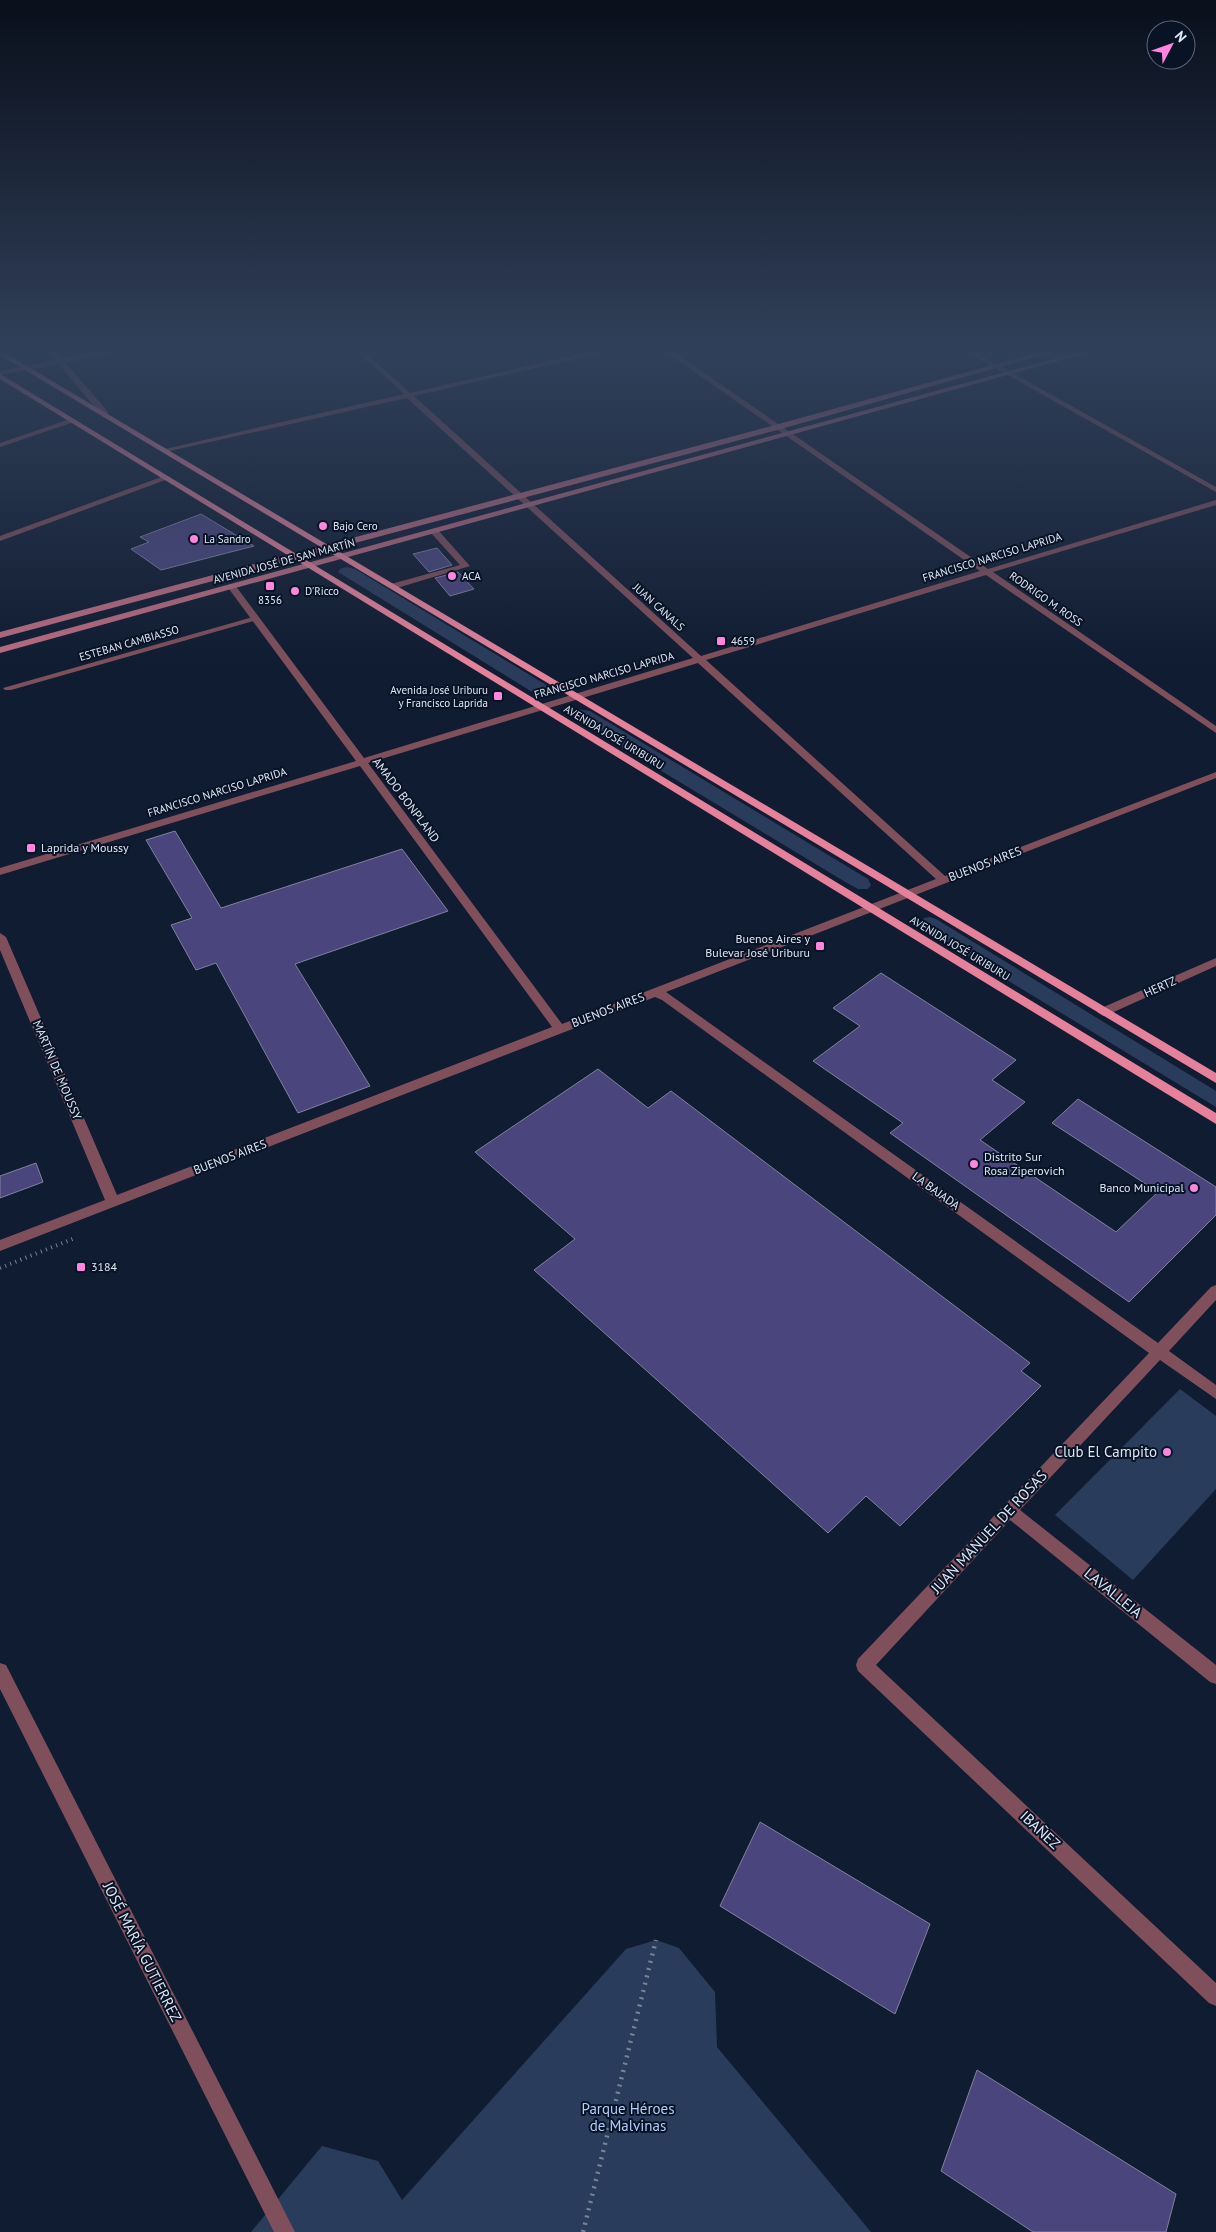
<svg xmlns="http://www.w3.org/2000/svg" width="1216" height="2232" viewBox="0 0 1216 2232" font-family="'PT Sans',sans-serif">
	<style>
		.green { fill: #293c5b }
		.building { fill: #4a467d; stroke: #81819e }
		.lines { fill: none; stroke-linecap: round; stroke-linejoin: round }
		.path-far1 { stroke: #788394; stroke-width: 4; stroke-dasharray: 1 4.5; stroke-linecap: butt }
		.path { stroke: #788394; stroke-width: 4.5; stroke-dasharray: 2 5.5; stroke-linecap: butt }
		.service { fill: #804f5c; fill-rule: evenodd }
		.minor { fill: #804f5c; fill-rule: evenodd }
		.secondary { fill: #b96b80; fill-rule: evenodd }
		.primary { fill: #e5819b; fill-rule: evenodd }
		.poi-dot { fill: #ff85df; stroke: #081326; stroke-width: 2 }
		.labels { text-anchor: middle; stroke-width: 4; stroke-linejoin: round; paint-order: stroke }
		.far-poi-label { font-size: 11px; fill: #dee7f5; stroke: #081326; text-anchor: start }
		.far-street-label { font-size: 11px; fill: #dee7f5; stroke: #081326 }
		.street-label { font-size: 12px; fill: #dee7f5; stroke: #081326 }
		.poi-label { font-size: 12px; fill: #dee7f5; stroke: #081326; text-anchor: start }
		.near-poi-label { font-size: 15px; fill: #dee7f5; stroke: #081326; text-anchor: end }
		.near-street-label { font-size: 15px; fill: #dee7f5; stroke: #081326 }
		.near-park-label { font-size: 15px; fill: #b2cefc; stroke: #081326 }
	</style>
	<rect width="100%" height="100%" fill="#101c31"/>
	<!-- green -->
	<g class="green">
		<polygon points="346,567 355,569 543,683 554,690 553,692 537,695 338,572 340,569"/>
		<polygon points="578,709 590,711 868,879 871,885 868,889 858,889 847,883 572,717 571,712"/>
		<polygon points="930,917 936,919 1216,1091 1216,1107 923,929 917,923 924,918"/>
		<polygon points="1180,1389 1216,1416 1216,1489 1133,1580 1055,1515"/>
		<polygon points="656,1940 679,1948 715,1992 717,2047 871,2232 251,2232 322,2146 378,2161 402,2200 626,1949"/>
	</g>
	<!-- building -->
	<g class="building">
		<polygon points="201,514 254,546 161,570 131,549 149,542 140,537"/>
		<polygon points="437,548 452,565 429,572 413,554"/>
		<polygon points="458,572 474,589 450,596 435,578"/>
		<polygon points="175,831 221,908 402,849 448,911 295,964 370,1086 298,1113 216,963 196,970 171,925 192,918 146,840"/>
		<polygon points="881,973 1016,1060 992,1080 1025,1102 980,1140 1116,1232 1158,1192 1052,1123 1078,1099 1216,1187 1216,1215 1129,1302 890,1133 903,1123 813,1061 860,1026 833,1008"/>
		<polygon points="598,1069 648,1108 671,1091 1030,1363 1021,1371 1041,1386 900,1526 866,1496 828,1533 534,1270 575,1239 475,1152"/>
		<polygon points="36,1163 43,1182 0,1198 0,1176"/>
		<polygon points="760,1822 930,1924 895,2014 720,1906"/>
		<polygon points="977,2070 1176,2194 1166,2232 1033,2232 941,2171"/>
	</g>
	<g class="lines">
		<!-- path-far1 -->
		<polyline class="path-far1" points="0,1268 75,1238"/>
		<!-- path -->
		<polyline class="path" points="583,2232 656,1940"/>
		<!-- service -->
		<g class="service">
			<polygon points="431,529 437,529 470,566 397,588 391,588 391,584 460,565 431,533"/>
			<polygon points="253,617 260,619 11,690 5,690 3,688"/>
		</g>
		<!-- minor -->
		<g class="minor">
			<polygon points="48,350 55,350 62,359 105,350 121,350 65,362 108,412 108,416 102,416 59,364 0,375 0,371 56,360"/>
			<path d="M356,350H363L410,393L599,350H613L414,396L701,656L980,571L663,350H671L988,569L1216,500V505L993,572L1216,726V733L986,575L706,660L945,876L1216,772V778L666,992L1158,1343L1211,1287L1216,1285V1300L1169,1351L1216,1385V1399L1160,1360L1020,1510L1216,1665V1684L1210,1682L1010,1520L876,1665L1216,1983V2006L1209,2003L858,1671L856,1665L858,1659L1149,1353L662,1000L655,997L0,1251V1240L105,1200L0,950V933L6,937L117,1195L552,1027L360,766L0,875V868L356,761L229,589V585H235L364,758L693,658L407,398L165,452L161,450L404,394ZM698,663L936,879L562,1024L368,763Z"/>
			<polygon points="963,350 972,350 1216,487 1216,492"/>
			<polygon points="70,419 77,421 0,447 0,443"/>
			<polygon points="164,476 171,478 0,541 0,536"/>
			<polygon points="1216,958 1216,966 1107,1015 1103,1016 1097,1012 1099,1009"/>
			<polygon points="0,1663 6,1665 295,2232 274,2232 0,1689"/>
		</g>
		<!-- secondary -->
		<g class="secondary">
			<polygon points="1047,350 1059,350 781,429 0,638 0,632 775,425"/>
			<polygon points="1086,350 1098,350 0,653 0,647"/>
		</g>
		<!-- primary -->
		<g class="primary">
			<polygon points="0,350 1216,1073 1216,1083 0,355"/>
			<polygon points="0,374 1216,1113 1216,1124 0,379"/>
		</g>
	</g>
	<!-- sky -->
	<linearGradient id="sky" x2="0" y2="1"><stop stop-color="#090f1b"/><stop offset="0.53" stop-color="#31405a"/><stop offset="1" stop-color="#31405a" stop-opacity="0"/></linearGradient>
	<rect width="1216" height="663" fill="url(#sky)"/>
	<!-- markers -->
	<g class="poi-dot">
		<circle cx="323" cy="526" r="5"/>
		<circle cx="194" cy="539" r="5"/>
		<circle cx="452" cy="576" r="5"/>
		<rect x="265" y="581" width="10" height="10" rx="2.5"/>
		<circle cx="295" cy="591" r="5"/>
		<rect x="716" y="636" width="10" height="10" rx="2.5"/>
		<rect x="493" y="691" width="10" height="10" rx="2.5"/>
		<rect x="26" y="843" width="10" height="10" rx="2.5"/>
		<rect x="815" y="941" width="10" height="10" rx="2.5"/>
		<circle cx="974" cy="1164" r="5"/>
		<circle cx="1194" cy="1188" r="5"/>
		<rect x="76" y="1262" width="10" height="10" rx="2.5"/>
		<circle cx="1167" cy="1452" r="5"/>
	</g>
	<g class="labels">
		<!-- far-poi labels -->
		<g class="far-poi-label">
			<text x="333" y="530">Bajo Cero</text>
			<text x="204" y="543">La Sandro</text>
			<text x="462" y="580">ACA</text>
			<text x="305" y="595">D'Ricco</text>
			<text x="270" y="604" text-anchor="middle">8356</text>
			<text x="731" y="645">4659</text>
			<text x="488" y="694" text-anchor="end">Avenida José Uriburu<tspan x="488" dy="13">y Francisco Laprida</tspan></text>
		</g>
		<!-- far-street labels -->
		<g class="far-street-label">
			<text transform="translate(992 557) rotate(-17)" y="4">FRANCISCO NARCISO LAPRIDA</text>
			<text transform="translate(284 561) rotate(-15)" y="4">AVENIDA JOSÉ DE SAN MARTÍN</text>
			<text transform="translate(1046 599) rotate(35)" y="4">RODRIGO M. ROSS</text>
			<text transform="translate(659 607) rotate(42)" y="4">JUAN CANALS</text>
			<text transform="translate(129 643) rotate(-16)" y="4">ESTEBAN CAMBIASSO</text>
			<text transform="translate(604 675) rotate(-16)" y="4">FRANCISCO NARCISO LAPRIDA</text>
			<text transform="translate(614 737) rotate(31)" y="4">AVENIDA JOSÉ URIBURU</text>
			<text transform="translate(217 792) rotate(-17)" y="4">FRANCISCO NARCISO LAPRIDA</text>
			<text transform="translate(960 948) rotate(31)" y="4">AVENIDA JOSÉ URIBURU</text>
		</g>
		<!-- street labels -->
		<g class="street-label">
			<text transform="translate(406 800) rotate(53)" y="4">AMADO BONPLAND</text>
			<text transform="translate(985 864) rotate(-21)" y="4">BUENOS AIRES</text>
			<text transform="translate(1160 987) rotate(-24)" y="4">HERTZ</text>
			<text transform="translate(608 1010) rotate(-21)" y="4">BUENOS AIRES</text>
			<text transform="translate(57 1070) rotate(67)" y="4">MARTÍN DE MOUSSY</text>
			<text transform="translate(230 1157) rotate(-21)" y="4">BUENOS AIRES</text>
			<text transform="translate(936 1191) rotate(36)" y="4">LA BAJADA</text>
		</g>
		<!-- poi labels -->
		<g class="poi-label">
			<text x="41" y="852">Laprida y Moussy</text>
			<text x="810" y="943" text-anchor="end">Buenos Aires y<tspan x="810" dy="14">Bulevar José Uriburu</tspan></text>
			<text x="984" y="1161">Distrito Sur<tspan x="984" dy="14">Rosa Ziperovich</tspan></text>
			<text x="1184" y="1192" text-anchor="end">Banco Municipal</text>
			<text x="91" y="1271">3184</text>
		</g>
		<!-- near-poi labels -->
		<g class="near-poi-label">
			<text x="1157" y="1457">Club El Campito</text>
		</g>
		<!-- near-street labels -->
		<g class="near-street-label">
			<text transform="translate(989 1532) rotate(-47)" y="5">JUAN MANUEL DE ROSAS</text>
			<text transform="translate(1113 1593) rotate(39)" y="5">LAVALLEJA</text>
			<text transform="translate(1040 1830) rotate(43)" y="5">IBAÑEZ</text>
			<text transform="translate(142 1952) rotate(63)" y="5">JOSÉ MARÍA GUTIERREZ</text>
		</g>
		<!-- near-park labels -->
		<g class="near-park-label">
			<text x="628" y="2114">Parque Héroes<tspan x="628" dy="17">de Malvinas</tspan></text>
		</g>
	</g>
	<!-- north arrow -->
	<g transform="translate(1171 45) rotate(49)"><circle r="24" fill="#081326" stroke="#5e6879"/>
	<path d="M0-4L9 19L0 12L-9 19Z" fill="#ff85df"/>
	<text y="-8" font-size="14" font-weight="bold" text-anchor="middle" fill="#dee7f5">N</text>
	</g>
</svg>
